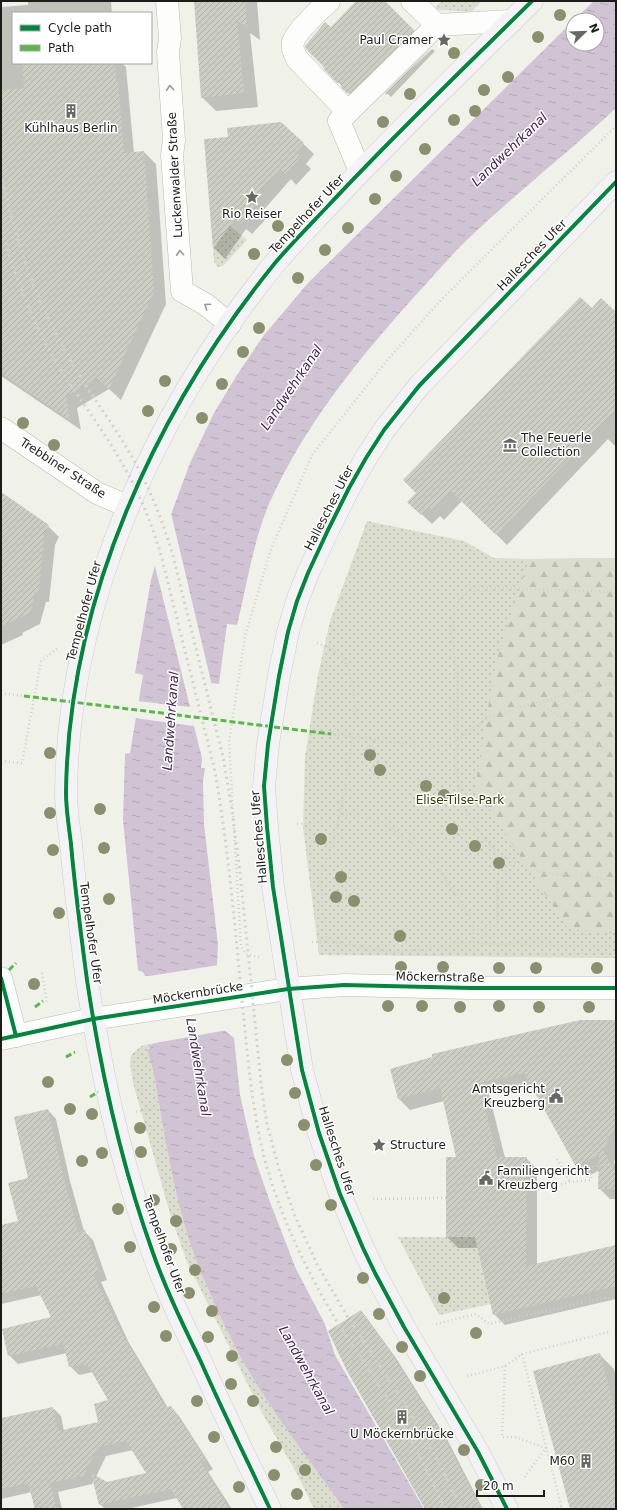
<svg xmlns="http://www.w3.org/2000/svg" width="617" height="1510" viewBox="0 0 617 1510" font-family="'DejaVu Sans',sans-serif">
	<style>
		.grass { fill: url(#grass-dots) }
		.forest { fill: url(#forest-firs) }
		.water { fill: url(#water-ripples) }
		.pier { fill: #f0f2ea }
		.shadow { fill: #0003; fill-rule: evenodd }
		.building { fill: url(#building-hatch) }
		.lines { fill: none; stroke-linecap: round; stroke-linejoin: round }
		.minor-casing { stroke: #babbb5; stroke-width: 23 }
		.major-casing { stroke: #cccdca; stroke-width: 23 }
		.path { stroke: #d0d1cd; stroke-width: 2.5; stroke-dasharray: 1 3; stroke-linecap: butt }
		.minor { stroke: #fdfdfc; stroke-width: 22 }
		.major { stroke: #f5f2f6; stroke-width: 22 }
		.rail { stroke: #d1d2d0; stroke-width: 3; stroke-dasharray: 2 4; stroke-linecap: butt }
		.quiet { stroke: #58b947; stroke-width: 3; stroke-dasharray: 6 3; stroke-linecap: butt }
		.cycleway-casing { stroke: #fff; stroke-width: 6 }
		.cycleway { stroke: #00873e; stroke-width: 4 }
		.tree { fill: #8a8f6d }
		.oneway { stroke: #989895 }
		.labels { text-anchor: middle; stroke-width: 3; stroke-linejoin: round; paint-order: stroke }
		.poi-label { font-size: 12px; fill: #1c1d18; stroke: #fff; text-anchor: end }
		.street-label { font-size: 12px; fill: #1c1d18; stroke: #fff }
		.park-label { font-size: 12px; fill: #373e07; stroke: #fff }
		.water-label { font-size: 13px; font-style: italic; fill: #41254b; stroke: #fff }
	</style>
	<defs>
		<pattern id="grass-dots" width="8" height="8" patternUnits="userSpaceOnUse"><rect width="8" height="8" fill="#dbdece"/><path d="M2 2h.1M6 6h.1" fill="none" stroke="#bbbeb0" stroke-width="1.8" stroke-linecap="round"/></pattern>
		<pattern id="forest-firs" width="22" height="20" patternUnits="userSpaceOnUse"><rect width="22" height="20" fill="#dbdece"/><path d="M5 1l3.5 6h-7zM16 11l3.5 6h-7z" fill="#bbbeb0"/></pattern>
		<pattern id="water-ripples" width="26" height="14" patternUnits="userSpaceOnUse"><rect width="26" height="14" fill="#d0c4d4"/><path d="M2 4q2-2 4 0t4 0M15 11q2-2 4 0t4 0" fill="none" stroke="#b2a8b5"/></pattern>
		<pattern id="building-hatch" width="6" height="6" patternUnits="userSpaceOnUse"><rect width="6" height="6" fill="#cccec4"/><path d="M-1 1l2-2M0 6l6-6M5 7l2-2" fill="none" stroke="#afb0a8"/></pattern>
	</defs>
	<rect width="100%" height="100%" fill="#f0f2ea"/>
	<!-- grass -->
	<g class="grass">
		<polygon points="442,1 482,1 471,12 434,9"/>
		<polygon points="229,225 247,240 223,266 218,267 214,262 212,232"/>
		<polygon points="367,521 464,541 494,558 529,559 616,558 616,958 319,955 303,828 305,757 318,675 330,621"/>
		<path d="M152,1043L150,1048L147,1050L153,1070C165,1135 174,1203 198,1265C215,1306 233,1347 257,1385C284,1428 315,1468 344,1509H314L297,1474L261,1411L187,1262L171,1217L133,1083L130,1064L131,1055L141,1046Z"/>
		<polygon points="398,1237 475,1237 491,1304 439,1315"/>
	</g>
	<!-- forest -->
	<polygon class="forest" points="616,558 616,933 568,929 475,787 495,666 529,559"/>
	<!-- water -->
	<path class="water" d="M594,1H616V108C568,153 516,193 468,239C449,257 432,278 414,297C357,361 305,424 269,504C253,542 247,585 237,625L227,624L219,684L212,683L201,768H205L203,781L204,824L218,945L217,965L224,1030L234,1038L240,1095L254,1156L270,1202L296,1269L325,1324L335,1355L424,1509H344C315,1468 284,1428 257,1385C233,1347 215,1306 198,1265C174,1203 165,1135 153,1070L147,1050L150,1048L152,1043L150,976H145L143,972L138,970L123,820L125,754L130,753L143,675L135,673L151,580L162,539L190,463L214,413L237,375L264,335L308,283L573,21V44H597V20H574Z"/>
	<!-- pier -->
	<g class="pier">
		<polygon points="171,513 213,690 203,762 194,726 134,718 137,701 190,707 154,562 161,538"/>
		<polygon points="219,965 226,1029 227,1030 150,1044 149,978 144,978 143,977"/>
	</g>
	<!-- shadow -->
	<g class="shadow">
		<polygon points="28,1 111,1 112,13 13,13 13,63 122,63 126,67 134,153 144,152 156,164 166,304 121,400 109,389 77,408 81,430 1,376 1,7 28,5"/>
		<polygon points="195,1 257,1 260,40 250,33 258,107 216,111 202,97"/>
		<polygon points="358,1 383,1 416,33 352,96 325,69 331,29"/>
		<polygon points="432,49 435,51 391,97 387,93"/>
		<polygon points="281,123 314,154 306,164 311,169 296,185 291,179 261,213 266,219 252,234 246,229 225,259 214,248 206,140 229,138"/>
		<polygon points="592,309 616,314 616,447 608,439 507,545 462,501 444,520 440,516 432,524 409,502"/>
		<polygon points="1,493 48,526 59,537 55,545 49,602 46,602 40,624 22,633 23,635 1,645"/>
		<polygon points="616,1021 616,1157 614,1162 616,1166 616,1199 610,1199 599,1188 600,1170 587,1177 577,1166 532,1084 489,1094 505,1158 526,1158 537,1169 537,1265 616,1246 616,1299 505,1325 494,1314 478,1248 458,1248 447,1237 458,1158 444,1101 410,1110 399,1099 391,1069"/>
		<path d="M48,1110L56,1119L70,1181L84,1231L93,1240L107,1280L101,1282L128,1341L168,1408L171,1407L179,1416L213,1469L208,1472L232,1509H184L177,1498L127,1509H105L100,1504L94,1480L92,1484L58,1492L62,1509H36L32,1492L1,1499V1419L53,1408L61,1416L64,1431L99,1423L110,1401L93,1372L79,1375L70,1366L67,1353L18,1364L9,1355L53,1318L42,1295L1,1304V1226L40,1228ZM133,1450L148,1474L107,1483L96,1477L106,1456Z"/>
		<polygon points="360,1311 366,1317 396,1358 447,1439 483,1509 426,1509"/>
		<polygon points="599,1354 614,1369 616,1377 616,1509 571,1509"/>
	</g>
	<!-- building -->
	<g class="building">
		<polygon points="194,1 245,1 247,27 237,21 244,93 201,98"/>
		<polygon points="356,1 385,1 414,30 348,94 341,87 341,82 337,83 323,68 325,68 306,49 305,46 325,22 331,27"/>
		<polygon points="432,47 387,95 385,93"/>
		<polygon points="22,63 115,63 116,81 118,81 124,153 144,151 154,292 109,389 97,378 66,396 70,420 1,373 1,90 24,88"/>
		<polygon points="281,122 304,143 296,152 301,157 285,174 280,169 250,202 256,207 240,224 235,219 213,249 204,139 228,137 227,128"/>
		<polygon points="580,297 592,308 601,298 616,312 616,410 496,535 451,491 432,510 429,507 421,515 407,502 416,493 403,480"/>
		<polygon points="1,492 49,525 44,534 39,592 35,592 31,611 26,615 1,626"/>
		<polygon points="580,1020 616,1020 616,1125 603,1150 616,1173 616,1189 598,1189 599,1154 576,1167 524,1073 479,1083 497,1157 527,1157 526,1266 616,1245 616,1286 493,1315 475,1237 446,1237 446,1157 456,1157 440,1088 398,1099 390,1069 432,1057 432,1054"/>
		<polygon points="48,1109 62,1171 78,1232 85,1230 99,1271 93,1274 120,1331 165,1407 171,1406 206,1460 201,1463 229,1509 183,1509 171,1489 99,1505 91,1473 107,1482 146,1473 126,1441 98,1447 83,1476 50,1483 57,1509 35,1509 28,1483 1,1489 1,1418 53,1407 58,1431 98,1422 94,1404 108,1400 87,1364 69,1367 63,1344 8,1356 2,1329 51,1317 36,1286 1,1294 1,1225 18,1221 8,1183 28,1178 14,1117"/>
		<polygon points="361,1310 390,1351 441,1432 482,1509 425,1509 346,1369 328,1331"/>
		<polygon points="600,1353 616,1414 616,1509 570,1509 533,1371"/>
	</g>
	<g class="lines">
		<defs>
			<g id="minor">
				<polyline points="167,1 170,38 168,52 174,140 172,155 182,291 205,304 230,324"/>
				<path d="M329,1C320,9 296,32 293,42C291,48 295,54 297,59L348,112"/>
				<polyline points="412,1 437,25"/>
				<polyline points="360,171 339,121 348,112 437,25 512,21"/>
				<polyline points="1,428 97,493 127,506"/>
				<polyline points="1,978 16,1036"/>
				<polyline points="1,1039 93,1019 288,989 344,985 471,988 616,988"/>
			</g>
			<g id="major">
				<path d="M270,1509C247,1460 223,1412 201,1362C184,1327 166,1290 153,1253C121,1164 101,1073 87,980C81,935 75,890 71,844C69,827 66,810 66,793C68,601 155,411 275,263C291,244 310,225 327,207C393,136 463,69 532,1"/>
				<polyline points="507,1509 478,1452 404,1327 375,1273 363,1248 340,1194 319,1133 302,1070 273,887 267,827 264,786 268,744 279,676 288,632 297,601 308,573 328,530 349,488 366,458 384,430 419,386 616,182"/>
			</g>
		</defs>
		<!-- minor casing -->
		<use href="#minor" class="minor-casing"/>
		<!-- major casing -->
		<use href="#major" class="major-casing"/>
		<!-- path -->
		<g class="path">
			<polyline points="616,592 473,587 461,599 453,613 451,630 457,679 456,768 460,793 468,815 479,833 493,848 516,862 544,873 616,880"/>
			<polyline points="317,643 333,649 342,657 349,669 356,712 349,765 339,821 320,880 327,941"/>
			<polyline points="1,693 24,696"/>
			<polyline points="537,702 581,729 616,760"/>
			<path d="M331,734L429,747C438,746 448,746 456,741C467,734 476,723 489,718C530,703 573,693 616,682"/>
			<polyline points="1,761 22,763 41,661 59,647"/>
			<polyline points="339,813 382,822 412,843 441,872 459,900 473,922 473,943"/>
			<polyline points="297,824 339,821"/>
			<polyline points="474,930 497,925 497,882 516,862"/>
			<polyline points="312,942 327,941 391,952 421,951 446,943 616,946"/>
			<polyline points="259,957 246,954 241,947 229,742 245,636 271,549 312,455 389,358 440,301 616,126"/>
			<polyline points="42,973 47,1002"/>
			<polyline points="136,1112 157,1108 154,1090"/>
			<polyline points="557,1159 570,1182"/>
			<path d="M538,1190L570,1182L591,1180V1168C599,1164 607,1166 616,1164"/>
			<polyline points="373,1199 446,1198"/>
			<polyline points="436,1324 476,1314 489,1324 603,1298 616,1299"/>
			<polyline points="522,1354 562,1509"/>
			<polyline points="505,1366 502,1437 515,1437 546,1448 524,1478"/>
			<polyline points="467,1376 505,1366 522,1354 609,1332"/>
			<polyline points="553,1509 562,1507"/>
		</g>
		<!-- minor -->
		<use href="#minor" class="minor"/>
		<!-- major -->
		<use href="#major" class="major"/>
		<!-- rail -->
		<g class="rail">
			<path d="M1,175C10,210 18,245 31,278C40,302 51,326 64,349C83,385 109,417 129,452C148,483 161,517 172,552L223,757L230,798L239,863L262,1092L267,1124L279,1169L294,1214L318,1266L347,1316L403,1401L440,1465L462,1509"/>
			<path d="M1,226C12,268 28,310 48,348C69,386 97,420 119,458C137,488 151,521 161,555L214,767C229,848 235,930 243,1011C249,1071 254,1131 273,1187C289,1234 311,1278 336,1320C354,1348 373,1375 390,1403C410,1437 428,1473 445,1509"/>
		</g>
		<!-- quiet -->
		<g class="quiet">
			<polyline points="24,696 331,734"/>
			<polyline points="9,970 16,963"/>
			<polyline points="35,1007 43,1001"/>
			<polyline points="66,1057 75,1052"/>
			<polyline points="90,1097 98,1092"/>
		</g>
		<defs>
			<g id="cycleway">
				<polyline points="1,978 16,1036"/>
				<polyline points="1,1039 93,1019 288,989 344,985 471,988 616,988"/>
				<path d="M270,1509C247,1460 223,1412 201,1362C184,1327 166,1290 153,1253C121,1164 101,1073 87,980C81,935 75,890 71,844C69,827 66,810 66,793C68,601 155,411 275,263C291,244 310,225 327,207C393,136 463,69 532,1"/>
				<polyline points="507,1509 478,1452 404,1327 375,1273 363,1248 340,1194 319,1133 302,1070 273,887 267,827 264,786 268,744 279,676 288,632 297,601 308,573 328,530 349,488 366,458 384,430 419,386 616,182"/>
			</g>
		</defs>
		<!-- cycleway casing -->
		<use href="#cycleway" class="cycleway-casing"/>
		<!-- cycleway -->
		<use href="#cycleway" class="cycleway"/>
	</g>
	<!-- trees -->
	<g class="tree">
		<circle cx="560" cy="15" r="6"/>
		<circle cx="538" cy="37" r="6"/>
		<circle cx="454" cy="53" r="6"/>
		<circle cx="508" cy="77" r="6"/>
		<circle cx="484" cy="90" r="6"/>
		<circle cx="410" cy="94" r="6"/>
		<circle cx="475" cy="111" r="6"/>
		<circle cx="454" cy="120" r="6"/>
		<circle cx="383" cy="122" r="6"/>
		<circle cx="425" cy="149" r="6"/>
		<circle cx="396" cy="176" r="6"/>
		<circle cx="375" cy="199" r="6"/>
		<circle cx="278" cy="226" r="6"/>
		<circle cx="348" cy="228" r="6"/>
		<circle cx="325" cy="250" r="6"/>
		<circle cx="254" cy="254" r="6"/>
		<circle cx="298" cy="278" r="6"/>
		<circle cx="259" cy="328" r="6"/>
		<circle cx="243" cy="352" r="6"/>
		<circle cx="165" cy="381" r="6"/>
		<circle cx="222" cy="384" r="6"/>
		<circle cx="148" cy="411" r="6"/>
		<circle cx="202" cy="418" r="6"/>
		<circle cx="23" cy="423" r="6"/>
		<circle cx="54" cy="445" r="6"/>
		<circle cx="50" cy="753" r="6"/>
		<circle cx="370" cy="755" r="6"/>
		<circle cx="380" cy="770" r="6"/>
		<circle cx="426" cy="786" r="6"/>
		<circle cx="444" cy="795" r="6"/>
		<circle cx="100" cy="809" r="6"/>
		<circle cx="50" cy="813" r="6"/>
		<circle cx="452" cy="829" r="6"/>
		<circle cx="321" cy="839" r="6"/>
		<circle cx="475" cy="846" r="6"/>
		<circle cx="104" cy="848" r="6"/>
		<circle cx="53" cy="850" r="6"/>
		<circle cx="499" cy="863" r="6"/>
		<circle cx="341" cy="877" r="6"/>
		<circle cx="336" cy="897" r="6"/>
		<circle cx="109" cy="899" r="6"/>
		<circle cx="354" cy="901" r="6"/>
		<circle cx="59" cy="913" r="6"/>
		<circle cx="400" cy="936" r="6"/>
		<circle cx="401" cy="967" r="6"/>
		<circle cx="443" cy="967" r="6"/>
		<circle cx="499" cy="968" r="6"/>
		<circle cx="536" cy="968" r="6"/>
		<circle cx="597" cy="968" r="6"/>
		<circle cx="34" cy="984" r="6"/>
		<circle cx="388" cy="1006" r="6"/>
		<circle cx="422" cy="1006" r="6"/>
		<circle cx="499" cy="1006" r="6"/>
		<circle cx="460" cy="1007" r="6"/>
		<circle cx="539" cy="1007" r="6"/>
		<circle cx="589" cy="1007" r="6"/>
		<circle cx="287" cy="1060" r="6"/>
		<circle cx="48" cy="1082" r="6"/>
		<circle cx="295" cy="1093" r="6"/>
		<circle cx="70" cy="1109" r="6"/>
		<circle cx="92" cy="1114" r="6"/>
		<circle cx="304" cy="1125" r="6"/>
		<circle cx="140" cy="1128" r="6"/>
		<circle cx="141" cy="1152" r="6"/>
		<circle cx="102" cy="1153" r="6"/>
		<circle cx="82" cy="1161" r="6"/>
		<circle cx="316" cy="1165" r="6"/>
		<circle cx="154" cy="1200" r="6"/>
		<circle cx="331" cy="1205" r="6"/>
		<circle cx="118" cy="1209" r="6"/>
		<circle cx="176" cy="1221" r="6"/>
		<circle cx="130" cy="1247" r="6"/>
		<circle cx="171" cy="1249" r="6"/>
		<circle cx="195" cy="1270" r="6"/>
		<circle cx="363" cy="1278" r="6"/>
		<circle cx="189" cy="1293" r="6"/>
		<circle cx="444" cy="1298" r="6"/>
		<circle cx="154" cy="1307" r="6"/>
		<circle cx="212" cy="1311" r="6"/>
		<circle cx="379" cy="1314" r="6"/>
		<circle cx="476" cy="1333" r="6"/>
		<circle cx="166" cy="1336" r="6"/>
		<circle cx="208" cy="1337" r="6"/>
		<circle cx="402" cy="1347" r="6"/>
		<circle cx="232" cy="1356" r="6"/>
		<circle cx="420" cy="1376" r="6"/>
		<circle cx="231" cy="1384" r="6"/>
		<circle cx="197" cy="1401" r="6"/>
		<circle cx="253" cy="1401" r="6"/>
		<circle cx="214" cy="1437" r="6"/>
		<circle cx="276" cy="1447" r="6"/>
		<circle cx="464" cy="1450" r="6"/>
		<circle cx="305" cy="1470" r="6"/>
		<circle cx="274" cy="1475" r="6"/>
		<circle cx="481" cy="1485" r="6"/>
		<circle cx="239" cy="1487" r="6"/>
		<circle cx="297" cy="1494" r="6"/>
	</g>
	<!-- one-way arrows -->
	<defs><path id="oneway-chevron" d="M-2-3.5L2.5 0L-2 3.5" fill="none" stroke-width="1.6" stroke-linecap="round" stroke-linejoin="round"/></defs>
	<g class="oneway">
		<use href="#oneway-chevron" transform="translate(170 88) rotate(-94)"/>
		<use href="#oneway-chevron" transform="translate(180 253) rotate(-94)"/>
		<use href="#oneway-chevron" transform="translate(207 306) rotate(-145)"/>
	</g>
	<!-- icons -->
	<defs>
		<symbol id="sight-bare" viewBox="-9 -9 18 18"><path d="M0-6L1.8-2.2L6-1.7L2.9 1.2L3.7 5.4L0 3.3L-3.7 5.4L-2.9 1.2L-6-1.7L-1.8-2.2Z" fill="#666862" stroke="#fff" stroke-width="2.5" paint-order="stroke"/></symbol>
		<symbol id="building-bare" viewBox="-9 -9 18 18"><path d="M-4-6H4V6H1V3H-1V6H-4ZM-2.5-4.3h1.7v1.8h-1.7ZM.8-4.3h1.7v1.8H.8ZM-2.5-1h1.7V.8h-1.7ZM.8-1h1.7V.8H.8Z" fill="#666862" stroke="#fff" stroke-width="2.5" paint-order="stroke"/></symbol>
		<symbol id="museum-bare" viewBox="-9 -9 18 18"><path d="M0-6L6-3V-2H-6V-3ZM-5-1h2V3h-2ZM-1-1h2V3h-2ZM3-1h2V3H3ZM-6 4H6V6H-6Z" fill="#666862" stroke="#fff" stroke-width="2.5" paint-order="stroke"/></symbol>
		<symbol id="civic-bare" viewBox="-9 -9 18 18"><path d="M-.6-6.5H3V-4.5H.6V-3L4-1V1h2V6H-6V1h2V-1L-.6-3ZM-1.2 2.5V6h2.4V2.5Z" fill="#666862" stroke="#fff" stroke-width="2.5" paint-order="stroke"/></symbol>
	</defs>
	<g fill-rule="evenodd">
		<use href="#sight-bare" x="434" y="30" width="20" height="20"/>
		<use href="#building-bare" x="61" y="101" width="20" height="20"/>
		<use href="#sight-bare" x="242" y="187" width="20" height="20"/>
		<use href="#museum-bare" x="500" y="435" width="20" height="20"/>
		<use href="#civic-bare" x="546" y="1086" width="20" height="20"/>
		<use href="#sight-bare" x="369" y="1135" width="20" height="20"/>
		<use href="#civic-bare" x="476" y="1168" width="20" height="20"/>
		<use href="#building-bare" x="392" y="1407" width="20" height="20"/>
		<use href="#building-bare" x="576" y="1451" width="20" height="20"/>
	</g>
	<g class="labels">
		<!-- poi labels -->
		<g class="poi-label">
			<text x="433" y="44">Paul Cramer</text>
			<text x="71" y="132" text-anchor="middle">Kühlhaus Berlin</text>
			<text x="252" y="218" text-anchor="middle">Rio Reiser</text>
			<text x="521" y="442" text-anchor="start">The Feuerle<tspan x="521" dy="14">Collection</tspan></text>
			<text x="545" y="1093">Amtsgericht<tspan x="545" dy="14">Kreuzberg</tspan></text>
			<text x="390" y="1149" text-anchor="start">Structure</text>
			<text x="497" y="1175" text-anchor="start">Familiengericht<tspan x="497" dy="14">Kreuzberg</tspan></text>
			<text x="402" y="1438" text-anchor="middle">U Möckernbrücke</text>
			<text x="575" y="1465">M60</text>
		</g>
		<!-- street labels -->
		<g class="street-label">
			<text transform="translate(175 175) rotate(-93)" y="4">Luckenwalder Straße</text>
			<text transform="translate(307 214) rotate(-47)" y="4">Tempelhofer Ufer</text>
			<text transform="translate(532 255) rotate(-46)" y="4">Hallesches Ufer</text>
			<text transform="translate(63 468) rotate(33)" y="4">Trebbiner Straße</text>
			<text transform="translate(329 508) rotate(-63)" y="4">Hallesches Ufer</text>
			<text transform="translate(84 611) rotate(-75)" y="4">Tempelhofer Ufer</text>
			<text transform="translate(259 837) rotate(-95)" y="4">Hallesches Ufer</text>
			<text transform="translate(91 933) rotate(82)" y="4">Tempelhofer Ufer</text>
			<text transform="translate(440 977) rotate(1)" y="4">Möckernstraße</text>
			<text transform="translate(198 993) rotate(-9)" y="4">Möckernbrücke</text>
			<text transform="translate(337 1151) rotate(72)" y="4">Hallesches Ufer</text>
			<text transform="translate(164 1245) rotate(70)" y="4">Tempelhofer Ufer</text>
		</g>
		<!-- park labels -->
		<g class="park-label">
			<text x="460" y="804">Elise-Tilse-Park</text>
		</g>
		<!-- water labels -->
		<g class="water-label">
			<text transform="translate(509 149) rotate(-44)" y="5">Landwehrkanal</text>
			<text transform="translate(291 387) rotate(-56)" y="5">Landwehrkanal</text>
			<text transform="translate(170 721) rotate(-86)" y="5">Landwehrkanal</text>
			<text transform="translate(199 1067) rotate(81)" y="5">Landwehrkanal</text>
			<text transform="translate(307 1370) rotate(61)" y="5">Landwehrkanal</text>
		</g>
	</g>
	<!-- border -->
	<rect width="617" height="1510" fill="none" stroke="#1c1d18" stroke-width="4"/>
	<!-- legend -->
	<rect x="12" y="12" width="140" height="52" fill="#ffffff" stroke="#a4a5a3"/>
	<rect x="20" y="25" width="20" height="6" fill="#00873e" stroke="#a4a5a3"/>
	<text x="48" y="32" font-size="12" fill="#1c1d18">Cycle path</text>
	<rect x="20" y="45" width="20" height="6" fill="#58b947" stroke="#a4a5a3"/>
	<text x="48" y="52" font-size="12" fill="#1c1d18">Path</text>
	<!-- north arrow -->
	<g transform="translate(585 32) rotate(67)"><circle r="19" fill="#ffffff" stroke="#a4a5a3"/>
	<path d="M0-3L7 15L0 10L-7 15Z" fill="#666862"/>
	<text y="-6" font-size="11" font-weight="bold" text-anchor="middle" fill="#1c1d18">N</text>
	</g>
	<!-- scale -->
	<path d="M477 1490v6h67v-6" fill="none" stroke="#1c1d18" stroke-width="2"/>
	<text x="483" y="1490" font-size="12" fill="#1c1d18" stroke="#ffffff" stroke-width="3" paint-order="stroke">20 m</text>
</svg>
